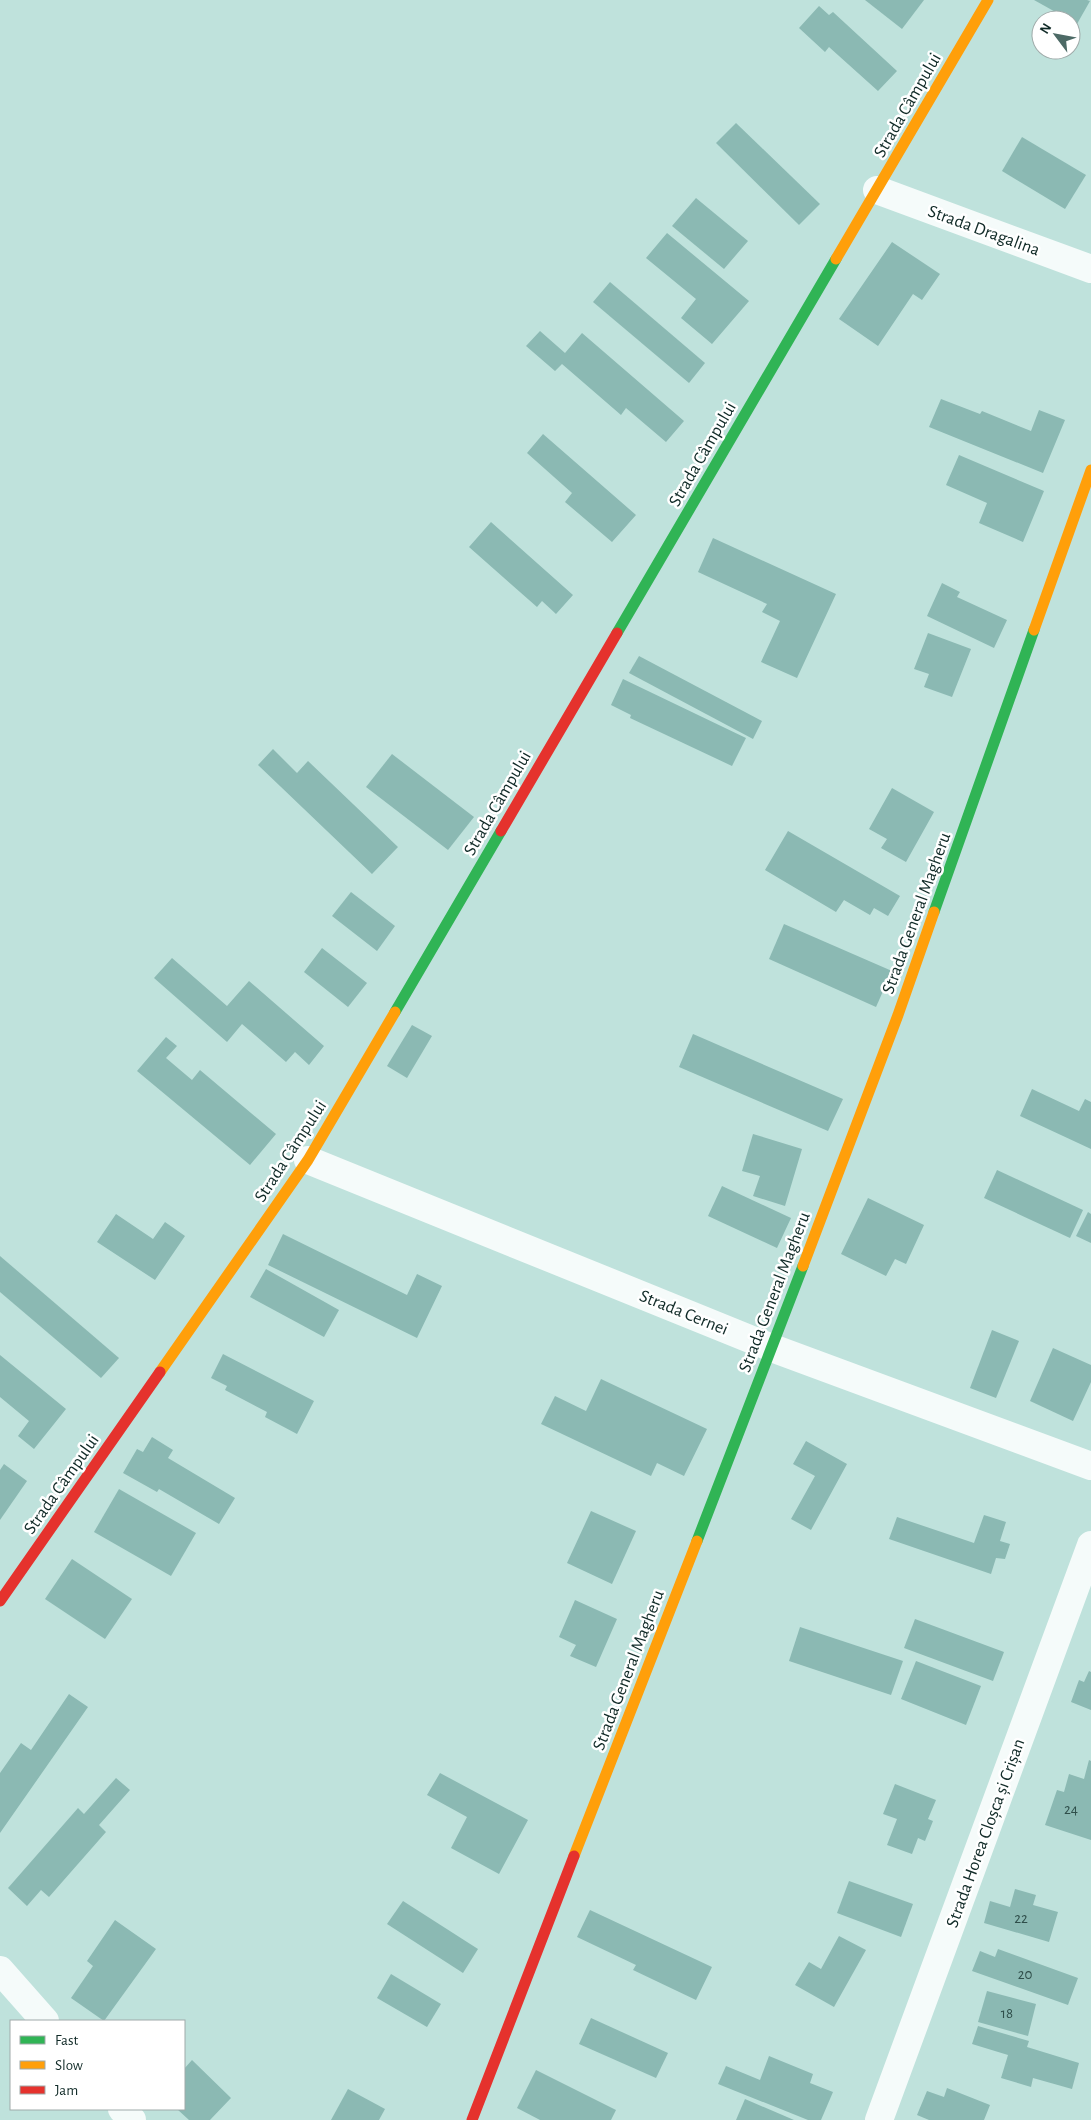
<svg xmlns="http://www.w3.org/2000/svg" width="1091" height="2120" viewBox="0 0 1091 2120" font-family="'Alegreya Sans',sans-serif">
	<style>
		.building { fill: #8bb9b3 }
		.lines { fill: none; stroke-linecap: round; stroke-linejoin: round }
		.street { stroke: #f5fbfa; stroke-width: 28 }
		.fast { stroke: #30b455; stroke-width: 11 }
		.slow { stroke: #ff9f0a; stroke-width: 11 }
		.jam { stroke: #e5322d; stroke-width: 11 }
		.labels { text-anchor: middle; stroke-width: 5; stroke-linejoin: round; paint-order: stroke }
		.number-label { font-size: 15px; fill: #2f4e4a }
		.street-label { font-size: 18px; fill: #102a27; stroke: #fff }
	</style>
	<rect width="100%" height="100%" fill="#bfe2dc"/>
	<!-- building -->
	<g class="building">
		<polygon points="865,0 924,0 902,29"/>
		<polygon points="1034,0 1087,0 1090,1 1077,24"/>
		<polygon points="819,6 829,15 833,12 897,71 878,91 829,47 825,52 799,28"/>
		<polygon points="736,123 820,204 799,225 716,143"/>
		<polygon points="1022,137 1086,175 1065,209 1002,171"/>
		<polygon points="696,198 748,241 724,269 672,226"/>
		<polygon points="667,233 749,301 712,344 681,318 696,299 646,258"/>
		<polygon points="892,242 940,274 922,300 913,294 878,346 839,319"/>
		<polygon points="610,282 705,363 689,383 593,302"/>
		<polygon points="540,331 565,353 582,333 684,421 666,442 626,408 621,415 562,364 555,371 526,346"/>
		<polygon points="941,399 980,414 982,411 1031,431 1039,410 1065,420 1043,473 929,427"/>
		<polygon points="543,434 636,515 612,542 565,502 572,493 527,453"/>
		<polygon points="959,455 1044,491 1023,542 979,523 987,503 946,485"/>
		<polygon points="491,522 573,595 556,614 542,601 537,607 469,547"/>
		<polygon points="713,538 836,594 797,678 761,662 780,621 762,612 767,604 698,572"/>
		<polygon points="942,583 960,592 957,597 1007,620 994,648 927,616"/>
		<polygon points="928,633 971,649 952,697 924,687 929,674 914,669"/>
		<polygon points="639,656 762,721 753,739 629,673"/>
		<polygon points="623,679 746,738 732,766 630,718 631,715 611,705"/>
		<polygon points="273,749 297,773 308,761 398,847 372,874 258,765"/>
		<polygon points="392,754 474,817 448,850 366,787"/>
		<polygon points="892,788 934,812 906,862 881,848 887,839 869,829"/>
		<polygon points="788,831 900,896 888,916 874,908 870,915 844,900 836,912 765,870"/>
		<polygon points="351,892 395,926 377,951 332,916"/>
		<polygon points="784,924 892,971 876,1007 769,959"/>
		<polygon points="322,948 367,983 348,1007 304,972"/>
		<polygon points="172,958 227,1006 249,981 324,1046 309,1065 295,1052 286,1062 242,1024 227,1042 154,978"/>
		<polygon points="412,1025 432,1036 407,1078 387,1066"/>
		<polygon points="693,1034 843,1099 828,1131 679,1067"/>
		<polygon points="166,1037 177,1046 166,1058 192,1080 200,1070 276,1134 250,1165 137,1071"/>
		<polygon points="1032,1089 1079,1111 1085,1099 1091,1102 1091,1149 1020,1116"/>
		<polygon points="753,1134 802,1149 785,1206 753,1196 760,1176 742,1171"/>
		<polygon points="997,1170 1083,1210 1070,1238 984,1198"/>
		<polygon points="722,1186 791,1218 777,1248 708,1216"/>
		<polygon points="868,1198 924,1225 906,1264 895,1259 886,1276 841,1254"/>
		<polygon points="1088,1212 1091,1214 1091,1243 1076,1236"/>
		<polygon points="116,1214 153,1239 165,1222 185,1236 155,1280 97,1242"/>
		<polygon points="283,1234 407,1295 417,1274 442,1286 417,1338 268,1265"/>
		<polygon points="0,1256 119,1358 101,1378 0,1292"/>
		<polygon points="266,1269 339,1310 324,1337 250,1297"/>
		<polygon points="992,1330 1019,1341 996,1398 970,1388"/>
		<polygon points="1053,1348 1091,1365 1091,1382 1073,1421 1030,1401"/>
		<polygon points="223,1354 314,1401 297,1434 265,1417 267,1412 225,1390 227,1386 211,1378"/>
		<polygon points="0,1355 66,1409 34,1449 18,1436 29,1421 0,1397"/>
		<polygon points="601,1379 707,1429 684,1476 657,1463 651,1476 541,1424 555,1396 586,1411"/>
		<polygon points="152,1437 173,1450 168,1458 235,1498 219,1524 159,1489 157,1492 123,1473 137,1449 143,1452"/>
		<polygon points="806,1441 847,1464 811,1530 791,1519 815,1476 793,1464"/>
		<polygon points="4,1464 27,1481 0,1520 0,1470"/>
		<polygon points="119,1489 196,1533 171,1576 94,1532"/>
		<polygon points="591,1511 636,1531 612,1584 567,1563"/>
		<polygon points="984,1515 1006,1522 1000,1541 1010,1544 1005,1559 996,1558 991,1574 889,1539 897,1517 974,1543"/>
		<polygon points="72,1559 132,1599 105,1639 45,1599"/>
		<polygon points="575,1600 617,1619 596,1667 570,1656 576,1645 559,1637"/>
		<polygon points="915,1619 1004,1652 993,1681 904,1648"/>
		<polygon points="800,1627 903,1661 891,1695 789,1661"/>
		<polygon points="916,1661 981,1686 966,1725 901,1699"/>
		<polygon points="1089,1671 1091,1672 1091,1710 1071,1702 1079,1680 1084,1682"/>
		<polygon points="69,1694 88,1707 0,1833 0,1773 21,1743 31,1750"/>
		<polygon points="1089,1760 1091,1761 1091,1840 1045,1825 1057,1790 1064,1792 1069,1774 1084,1779"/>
		<polygon points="440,1773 528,1820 499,1874 451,1848 467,1817 427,1795"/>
		<polygon points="116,1778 130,1790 99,1825 106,1832 49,1897 41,1890 27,1906 8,1888 78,1808 84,1814"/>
		<polygon points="895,1784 936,1800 928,1819 933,1821 925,1841 918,1838 912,1854 887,1845 897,1819 883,1814"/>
		<polygon points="849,1881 913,1904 901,1937 837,1913"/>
		<polygon points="1015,1889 1036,1895 1033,1905 1058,1912 1049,1942 984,1923 990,1901 1010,1907"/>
		<polygon points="403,1901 478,1949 463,1973 387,1924"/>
		<polygon points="590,1910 712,1967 696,2000 633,1970 636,1965 577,1937"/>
		<polygon points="115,1920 156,1949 104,2021 71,1998 93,1966 87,1961"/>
		<polygon points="839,1936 866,1950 834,2007 795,1985 809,1962 821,1969"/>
		<polygon points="998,1949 1078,1978 1068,2005 972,1971 980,1951 995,1957"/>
		<polygon points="391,1974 441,2004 427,2027 377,1998"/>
		<polygon points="987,1991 1036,2004 1028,2036 978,2022"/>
		<polygon points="591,2018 668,2053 656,2078 579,2044"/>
		<polygon points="978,2026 1029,2041 1027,2047 1079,2063 1072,2089 1033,2078 1031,2087 1001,2078 1008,2055 972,2044"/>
		<polygon points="769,2056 813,2074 810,2083 833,2092 821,2120 808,2120 718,2084 726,2066 760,2080"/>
		<polygon points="192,2060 231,2098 210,2120 189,2120 177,2109 184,2109 184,2069"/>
		<polygon points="536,2070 616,2110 611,2120 540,2120 517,2108"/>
		<polygon points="947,2088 990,2105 984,2120 929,2120 917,2115 927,2091 944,2097"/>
		<polygon points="348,2089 385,2109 379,2120 331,2120"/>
		<polygon points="745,2099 794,2120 736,2120"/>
	</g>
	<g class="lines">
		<!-- street -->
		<g class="street">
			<polyline points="877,190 1091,269"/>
			<polyline points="308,1160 772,1348 1091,1466"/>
			<polyline points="0,1970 45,2021"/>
			<polyline points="122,2109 132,2120"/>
			<polyline points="879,2120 1091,1545"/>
		</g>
		<!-- fast -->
		<g class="fast">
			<polyline points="617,633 836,259"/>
			<polyline points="934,912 1034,630"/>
			<polyline points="395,1012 501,831"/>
			<polyline points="697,1541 803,1266"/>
		</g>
		<!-- slow -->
		<g class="slow">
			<polyline points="836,259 988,0"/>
			<polyline points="1034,630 1091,470"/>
			<polyline points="803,1266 898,1015 934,912"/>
			<polyline points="160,1372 308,1160 395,1012"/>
			<polyline points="574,1856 697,1541"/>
		</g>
		<!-- jam -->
		<g class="jam">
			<polyline points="501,831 617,633"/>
			<polyline points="0,1601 160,1372"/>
			<polyline points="472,2120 574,1856"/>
		</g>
	</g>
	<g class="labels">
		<!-- number labels -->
		<g class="number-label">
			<text x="1071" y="1814">24</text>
			<text x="1021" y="1923">22</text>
			<text x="1025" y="1979">20</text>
			<text x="1007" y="2018">18</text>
		</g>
		<!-- street labels -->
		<g class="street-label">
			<text transform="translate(907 105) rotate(-60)" y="6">Strada Câmpului</text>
			<text transform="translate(984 230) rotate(20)" y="6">Strada Dragalina</text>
			<text transform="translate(702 454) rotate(-60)" y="6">Strada Câmpului</text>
			<text transform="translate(497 803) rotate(-60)" y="6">Strada Câmpului</text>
			<text transform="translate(916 913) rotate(-70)" y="6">Strada General Magheru</text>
			<text transform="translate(290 1151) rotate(-57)" y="6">Strada Câmpului</text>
			<text transform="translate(774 1292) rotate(-69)" y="6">Strada General Magheru</text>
			<text transform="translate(684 1312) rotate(22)" y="6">Strada Cernei</text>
			<text transform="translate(61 1484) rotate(-55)" y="6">Strada Câmpului</text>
			<text transform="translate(628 1670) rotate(-69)" y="6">Strada General Magheru</text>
			<text transform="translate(985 1833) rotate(-70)" y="6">Strada Horea Cloșca și Crișan</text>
		</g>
	</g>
	<!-- legend -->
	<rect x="10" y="2020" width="175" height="90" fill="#ffffff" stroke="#9faaa9"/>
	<rect x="20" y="2036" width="25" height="8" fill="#30b455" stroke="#9faaa9"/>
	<text x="55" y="2045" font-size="15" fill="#102a27">Fast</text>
	<rect x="20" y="2061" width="25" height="8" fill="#ff9f0a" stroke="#9faaa9"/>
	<text x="55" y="2070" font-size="15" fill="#102a27">Slow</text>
	<rect x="20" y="2086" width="25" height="8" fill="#e5322d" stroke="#9faaa9"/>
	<text x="55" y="2095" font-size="15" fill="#102a27">Jam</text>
	<!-- north arrow -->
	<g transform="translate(1056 35) rotate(302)"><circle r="24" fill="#ffffff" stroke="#9faaa9"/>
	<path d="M0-4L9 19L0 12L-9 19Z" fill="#4d6a66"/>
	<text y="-8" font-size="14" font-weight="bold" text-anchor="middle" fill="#102a27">N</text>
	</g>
</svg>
